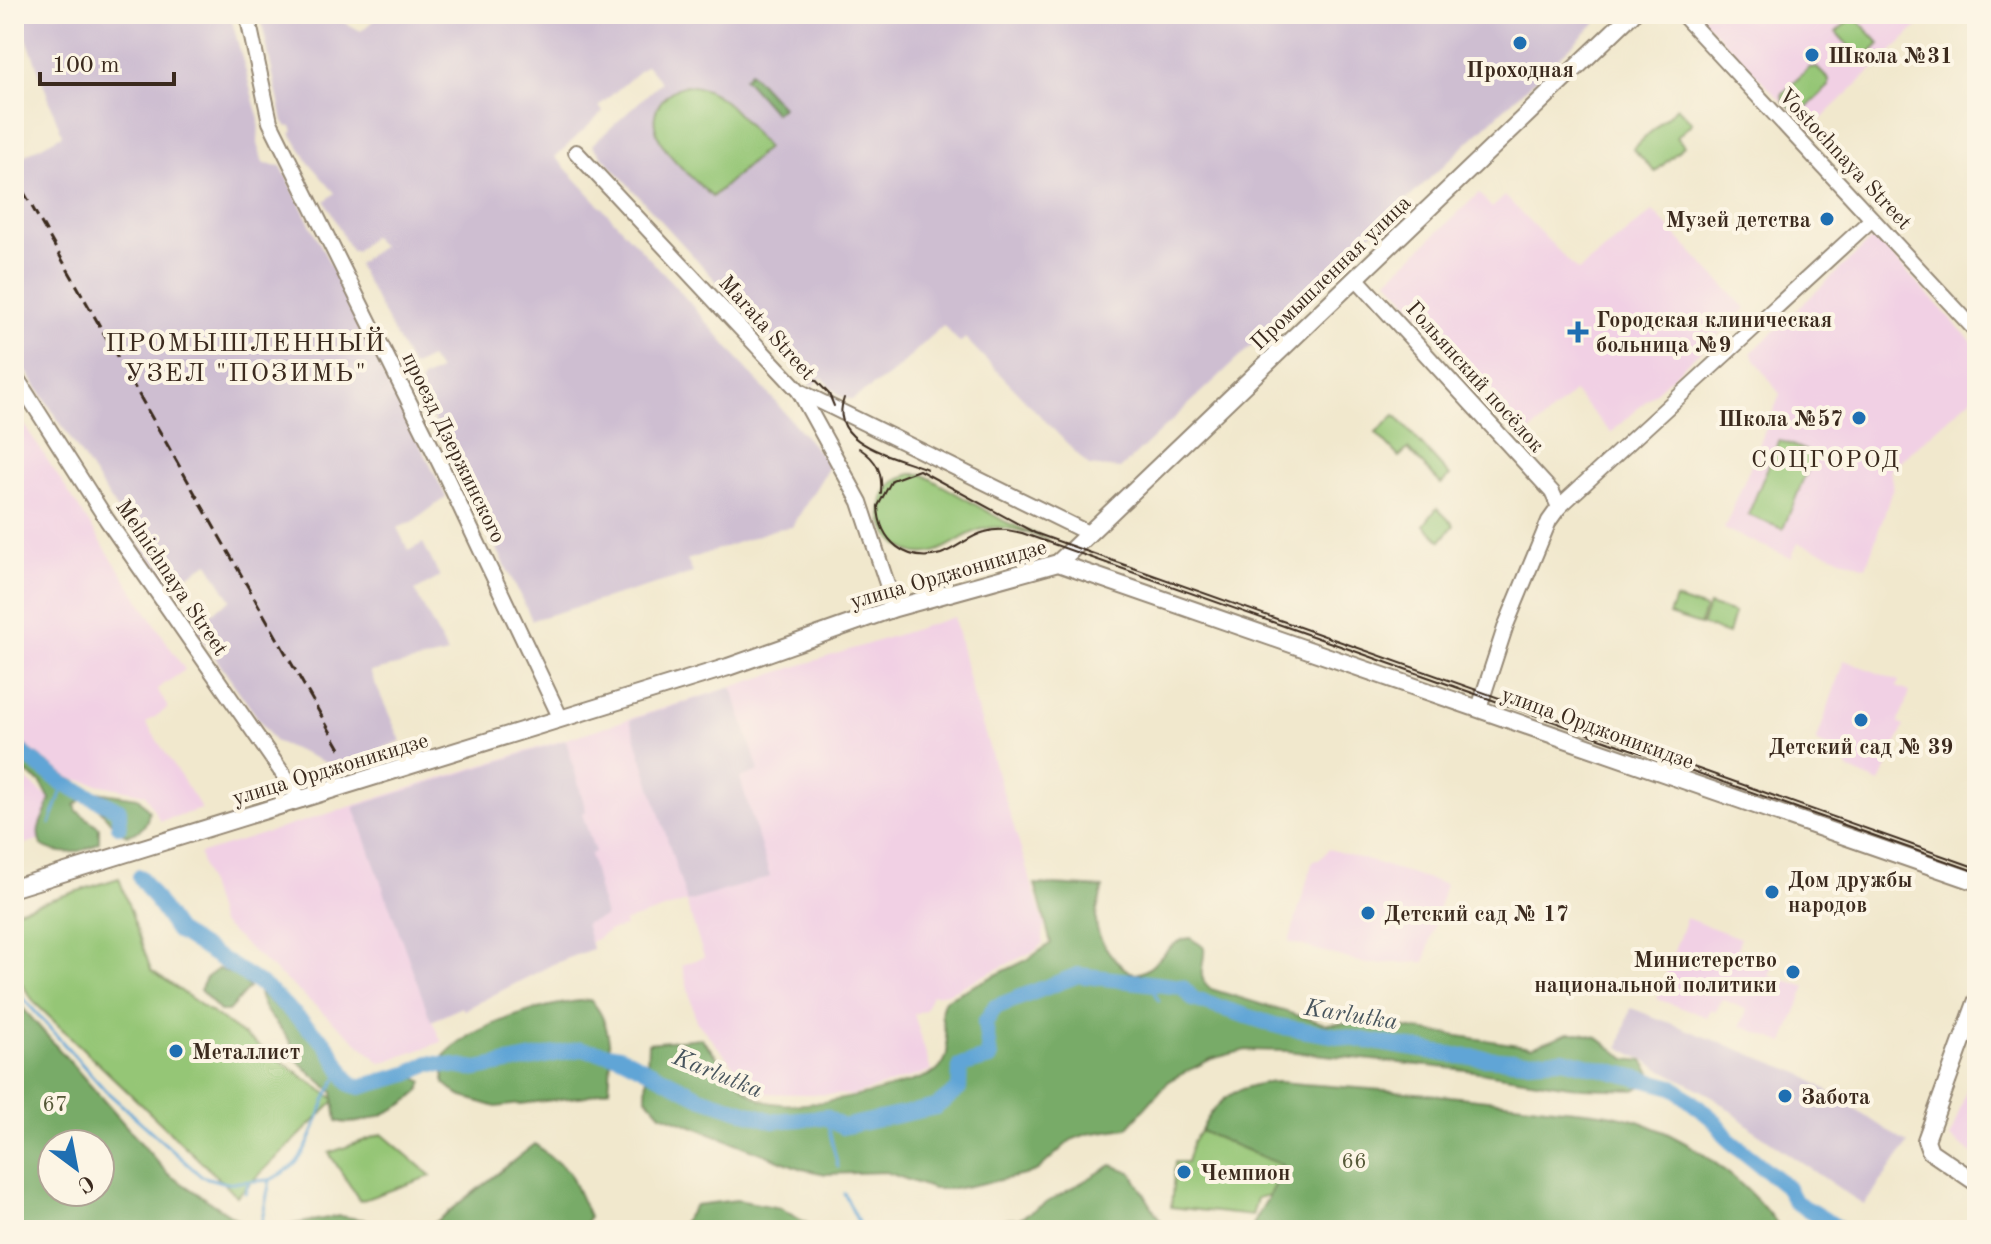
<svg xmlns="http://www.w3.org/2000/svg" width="1991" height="1244" viewBox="0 0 1991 1244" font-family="'Old Standard TT',serif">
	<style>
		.built { fill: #f1d0e4 }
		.industrial { fill: #cebed1 }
		.green { fill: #95c676; stroke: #68784a; stroke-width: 2 }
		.forest { fill: #78ab67; stroke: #5a6a42; stroke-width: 2; fill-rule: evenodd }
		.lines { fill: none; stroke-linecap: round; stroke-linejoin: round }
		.stream { stroke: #61a5d6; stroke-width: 3 }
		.river { stroke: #61a5d6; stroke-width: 16 }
		.minor-casing { stroke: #968976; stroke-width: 18 }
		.major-casing { stroke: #968976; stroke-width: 20 }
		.minor { stroke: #fff; stroke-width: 14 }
		.major { stroke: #fff; stroke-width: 16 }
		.tram { stroke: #3b2a1e; stroke-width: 2 }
		.rail { stroke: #3b2a1e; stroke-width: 3; stroke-dasharray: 12 6; stroke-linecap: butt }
		.poi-dot { fill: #1f6fb2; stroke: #fcf5e5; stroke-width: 3 }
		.labels { text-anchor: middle; stroke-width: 8; stroke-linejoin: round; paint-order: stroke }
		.poi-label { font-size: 22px; font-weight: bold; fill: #3b2a1e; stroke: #fcf5e5; text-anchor: start }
		.street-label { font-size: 22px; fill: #3b2a1e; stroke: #fcf5e5 }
		.park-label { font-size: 22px; fill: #565938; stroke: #fcf5e5 }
		.neighbourhood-label { font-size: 24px; letter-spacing: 2px; fill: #3b2a1e; stroke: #fcf5e5 }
		.water-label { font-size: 24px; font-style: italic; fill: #48555e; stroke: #fcf5e5 }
		.quarter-label { font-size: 26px; letter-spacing: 2px; fill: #3b2a1e; stroke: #fcf5e5 }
	</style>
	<rect width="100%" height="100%" fill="#fcf5e5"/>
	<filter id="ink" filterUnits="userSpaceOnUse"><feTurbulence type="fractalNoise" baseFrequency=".0125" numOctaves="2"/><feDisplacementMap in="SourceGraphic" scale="16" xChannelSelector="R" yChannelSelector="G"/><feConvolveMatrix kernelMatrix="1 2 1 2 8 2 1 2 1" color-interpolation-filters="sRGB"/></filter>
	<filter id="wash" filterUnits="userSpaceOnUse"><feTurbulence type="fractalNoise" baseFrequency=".006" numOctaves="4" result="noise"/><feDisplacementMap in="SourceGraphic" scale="32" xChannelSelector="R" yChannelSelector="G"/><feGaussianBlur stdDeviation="1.8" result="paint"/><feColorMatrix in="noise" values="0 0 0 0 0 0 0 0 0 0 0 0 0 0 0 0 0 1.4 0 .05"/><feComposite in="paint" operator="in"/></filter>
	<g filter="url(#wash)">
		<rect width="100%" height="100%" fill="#f1e8cd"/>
		<!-- built -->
		<g class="built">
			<polygon points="1916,14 1923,21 1810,130 1698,15"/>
			<polygon points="1479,193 1492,208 1505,196 1578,271 1653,211 1746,309 1611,433 1574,392 1528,434 1388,279"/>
			<polygon points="1874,237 1977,347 1977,393 1890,470 1893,489 1866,567 1798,543 1791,558 1724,529 1780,395 1751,353"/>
			<polygon points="14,409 185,670 157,689 168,708 146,723 202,809 160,821 145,794 68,778 14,738"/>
			<polygon points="954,617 971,689 1044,924 1043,943 1036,950 948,993 932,995 925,1010 914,1014 931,1071 853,1095 757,1093 696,1021 682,965 704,957 686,902 624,922 625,927 608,931 591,942 592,949 553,964 464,1010 462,1007 432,1021 442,1042 381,1063 220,923 199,854"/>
			<polygon points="1844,660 1899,681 1897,687 1910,692 1898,723 1904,726 1880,783 1849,770 1846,764 1849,755 1816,743"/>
			<polygon points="14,770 65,811 56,835 14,847"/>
			<polygon points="1329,849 1445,884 1425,962 1367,964 1289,942 1313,860 1320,859"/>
			<polygon points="1686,918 1740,938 1737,953 1773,965 1769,976 1806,986 1784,1043 1741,1026 1747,1010 1722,999 1716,1011 1711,1009 1707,1017 1657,999"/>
			<polygon points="1972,1074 1977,1077 1977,1157 1950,1138"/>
		</g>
		<!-- industrial -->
		<g class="industrial">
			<polygon points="18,14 230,14 259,120 258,143 262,160 264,164 281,166 446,497 414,521 397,528 409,551 423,543 440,577 415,591 448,654 370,672 401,741 336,767 274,741 192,625 231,600 208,563 168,588 14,352 14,161 62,135"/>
			<polygon points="260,14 329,14 361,31 381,14 1605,14 1120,469 1089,466 965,338 960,343 943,325 895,371 852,400 840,396 822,377 812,386 592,145 661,82 646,65 599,106 603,112 555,157 676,287 830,465 792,527 776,529 687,560 693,573 532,620 419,390 422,379 439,371 430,358 412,367 357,264 382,246 372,236 356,251 351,251 325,201 335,193 309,163 291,133 294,132 292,126 287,127 283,121"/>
			<polygon points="732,687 759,771 740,778 770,877 687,902 630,720"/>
			<polygon points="566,740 586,811 582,814 595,852 590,854 605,917 585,923 592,949 553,964 464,1010 462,1007 431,1021 354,807"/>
			<polygon points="1631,1008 1802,1074 1908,1144 1864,1205 1756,1132 1714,1097 1619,1047"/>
		</g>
		<!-- green -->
		<g class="green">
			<polygon points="1854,16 1880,44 1862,61 1836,32"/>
			<polygon points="1816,67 1829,80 1829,86 1802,112 1795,112 1783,100 1782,94 1809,68"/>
			<path d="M686,85C724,88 743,121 767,148L712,197C692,176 637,137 660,103C666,94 675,88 686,85Z"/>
			<polygon points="1677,107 1692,123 1677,137 1684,146 1655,172 1633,149"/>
			<polygon points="1395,415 1450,476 1441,484 1408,449 1399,457 1376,433"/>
			<polygon points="1779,440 1814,454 1783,529 1748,515"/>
			<path d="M911,474H922L1006,522L1049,540C1028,533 1006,524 983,529C957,535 939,562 909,551C872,536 872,483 911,474Z"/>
			<polygon points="1437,508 1454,525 1441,541 1424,525"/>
			<polygon points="1675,599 1705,609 1700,625 1669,615"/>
			<polygon points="1709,605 1734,613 1728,634 1702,625"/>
			<polygon points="119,878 151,970 336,1100 237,1196 35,1003 14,973 14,911"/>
			<polygon points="1201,1131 1282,1165 1274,1194 1257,1198 1252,1216 1171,1207 1175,1162 1187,1162 1193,1141"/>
			<polygon points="382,1134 431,1176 360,1201 329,1153"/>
		</g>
		<!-- forest -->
		<g class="forest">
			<polygon points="750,72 782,107 775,113 744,78"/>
			<path d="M14,738L68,778L96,792L138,798L149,810C148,825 141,832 127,835C109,828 104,806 84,798L75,805L77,811L99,827V842C81,855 59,856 41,845C33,825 46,818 50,799L41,783L14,764Z"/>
			<path d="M1035,884L1103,888C1101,897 1096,909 1096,919C1095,938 1117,968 1135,974C1159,970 1165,941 1190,938L1204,947C1206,964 1194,976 1211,989L1326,1024L1365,1022L1532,1047L1568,1033H1581L1597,1037L1626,1059L1643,1061L1651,1073L1650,1080L1635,1090L1582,1088L1466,1070L1287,1051L1246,1050L1211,1059L1170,1080L1127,1128L1087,1134L1071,1140L1038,1170L1025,1175L954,1189H933L886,1172L826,1174L802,1169L661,1114L646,1097L648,1043L701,1038C718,1057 735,1083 756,1097C788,1118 903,1088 936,1072C964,1046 930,1021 946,999L1027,960L1051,943Z"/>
			<polygon points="218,969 241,977 249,988 228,1011 220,1011 200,990 206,978"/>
			<path d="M259,992L323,1049L343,1082L360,1092L415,1077L423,1082L419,1092C402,1108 360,1129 337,1121L333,1092L295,1059C294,1031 262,1020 259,992Z"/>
			<path d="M14,998L168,1174L253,1230H14ZM52,1144H100V1192H52Z"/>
			<path d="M590,1000C613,1021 612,1061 609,1089L586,1096L496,1107L460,1096L444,1083V1056C473,1024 546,1003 590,1000Z"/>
			<path d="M1278,1082C1367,1089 1457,1095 1546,1107C1579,1111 1617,1112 1648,1125C1698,1144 1751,1186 1781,1230H1251C1261,1204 1275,1194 1282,1165L1201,1131C1216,1097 1242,1083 1278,1082Z"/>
			<polygon points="535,1144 569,1172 589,1216 584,1230 261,1230 339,1216 427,1229"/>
			<polygon points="1112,1165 1131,1172 1166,1230 991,1230 1006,1219 1018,1219"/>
			<polygon points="737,1200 780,1208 818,1230 678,1230 695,1205"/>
		</g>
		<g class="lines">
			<!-- stream -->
			<g class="stream">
				<polyline points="50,824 64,784"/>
				<polyline points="1150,985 1159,1001"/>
				<polyline points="14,988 105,1090 201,1176 225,1183 270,1180"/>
				<polyline points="826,1117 838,1167"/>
				<polyline points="245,1193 248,1184"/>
				<polyline points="844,1193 862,1230"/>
				<path d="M260,1230L270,1180C278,1176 290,1170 296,1163C317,1138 319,1100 341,1073"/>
			</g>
			<!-- river -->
			<g class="river">
				<polyline points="14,747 64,784 119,810 119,826"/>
				<polyline points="140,877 177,931 265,987 327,1045 350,1084 360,1087 408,1074 429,1063 477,1069 581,1049 620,1056 700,1097 773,1121 826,1117 842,1127 936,1107 959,1089 960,1066 990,1058 985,1023 995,1007 1078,975 1182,987 1193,999 1278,1026 1458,1056 1526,1061 1563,1059 1673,1087 1714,1120 1730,1141 1786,1186 1794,1201 1842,1230"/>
			</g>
		</g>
	</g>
	<g filter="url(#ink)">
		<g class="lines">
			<defs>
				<g id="minor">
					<polyline points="247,14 270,122 441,466 561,719"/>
					<polyline points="1682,14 1977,332"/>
					<polyline points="576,152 799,391 860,502 895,608"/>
					<polyline points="1356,278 1552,492 1559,507"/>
					<polyline points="14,374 107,520 301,800"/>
					<polyline points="799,391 1088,533"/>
					<polyline points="1479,708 1506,625 1549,521 1559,507 1872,219"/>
				</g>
				<g id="major">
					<polyline points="1058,563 1632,14"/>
					<polyline points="14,888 728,667 895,608 1058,563 1977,882"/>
					<polyline points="1977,1000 1926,1140 1930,1151 1977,1183"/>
				</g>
			</defs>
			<!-- minor casing -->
			<use href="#minor" class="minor-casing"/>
			<!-- major casing -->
			<use href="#major" class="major-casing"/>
			<!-- minor -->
			<use href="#minor" class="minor"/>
			<!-- major -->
			<use href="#major" class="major"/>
			<!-- tram -->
			<g class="tram">
				<polyline points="808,372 829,394 834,406"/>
				<path d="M844,398C827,444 895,456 927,469"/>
				<path d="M859,448C877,460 883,472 881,494"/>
				<path d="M1977,868L1035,533L919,470L892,480L878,506C879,541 907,564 941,554C956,549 969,536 985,532C998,528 1009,530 1022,533L1977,872"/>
			</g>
			<!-- rail -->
			<polyline class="rail" points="14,175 343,754"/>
		</g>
	</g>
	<!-- markers -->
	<g class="poi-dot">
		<circle cx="1520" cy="43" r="8"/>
		<circle cx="1812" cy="55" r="8"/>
		<circle cx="1827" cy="219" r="8"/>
		<path d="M1574 320h8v8h8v8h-8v8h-8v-8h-8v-8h8z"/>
		<circle cx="1859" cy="418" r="8"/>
		<circle cx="1861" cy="720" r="8"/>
		<circle cx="1772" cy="892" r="8"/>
		<circle cx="1368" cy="913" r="8"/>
		<circle cx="1793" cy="972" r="8"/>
		<circle cx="176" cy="1051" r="8"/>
		<circle cx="1785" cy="1096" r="8"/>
		<circle cx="1184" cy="1172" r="8"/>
	</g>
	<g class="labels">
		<!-- poi labels -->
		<g class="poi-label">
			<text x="1828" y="63">Школа №31</text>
			<text x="1520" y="77" text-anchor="middle">Проходная</text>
			<text x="1811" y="227" text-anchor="end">Музей детства</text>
			<text x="1596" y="327">Городская клиническая<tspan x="1596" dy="25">больница №9</tspan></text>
			<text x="1843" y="426" text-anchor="end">Школа №57</text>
			<text x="1861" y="754" text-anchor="middle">Детский сад № 39</text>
			<text x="1788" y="887">Дом дружбы<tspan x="1788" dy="25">народов</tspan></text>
			<text x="1384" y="921">Детский сад № 17</text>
			<text x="1777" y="967" text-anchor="end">Министерство<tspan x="1777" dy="25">национальной политики</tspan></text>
			<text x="192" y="1059">Металлист</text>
			<text x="1801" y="1104">Забота</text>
			<text x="1200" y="1180">Чемпион</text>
		</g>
		<!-- street labels -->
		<g class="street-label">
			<text transform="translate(1846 158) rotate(47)" y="8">Vostochnaya Street</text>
			<text transform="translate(1330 272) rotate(-44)" y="8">Промышленная улица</text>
			<text transform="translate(768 327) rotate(48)" y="8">Marata Street</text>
			<text transform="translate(1476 376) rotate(48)" y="8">Гольянский посёлок</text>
			<text transform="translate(455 447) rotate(64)" y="8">проезд Дзержинского</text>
			<text transform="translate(948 573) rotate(-16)" y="8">улица Орджоникидзе</text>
			<text transform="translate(173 577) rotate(56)" y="8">Melnichnaya Street</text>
			<text transform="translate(1598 727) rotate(20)" y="8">улица Орджоникидзе</text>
			<text transform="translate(330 768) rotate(-17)" y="8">улица Орджоникидзе</text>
		</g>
		<!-- park labels -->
		<g class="park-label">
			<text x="55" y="1111">67</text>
			<text x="1354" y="1168">66</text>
		</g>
		<!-- neighbourhood labels -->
		<g class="neighbourhood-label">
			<text x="1826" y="467">СОЦГОРОД</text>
		</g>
		<!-- water labels -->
		<g class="water-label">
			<text transform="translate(1351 1014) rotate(9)" y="8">Karlutka</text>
			<text transform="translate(718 1073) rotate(22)" y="8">Karlutka</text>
		</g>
		<!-- quarter labels -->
		<g class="quarter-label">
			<text x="246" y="351">ПРОМЫШЛЕННЫЙ<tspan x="246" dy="30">УЗЕЛ "ПОЗИМЬ"</tspan></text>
		</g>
	</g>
	<!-- margin -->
	<rect width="1991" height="1244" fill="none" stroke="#fcf5e5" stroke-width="48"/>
	<!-- north arrow -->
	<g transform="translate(76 1168) rotate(148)"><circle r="38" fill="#fcf5e5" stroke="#afa495" stroke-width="2"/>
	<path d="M0-6L14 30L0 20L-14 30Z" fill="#1f6fb2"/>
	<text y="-12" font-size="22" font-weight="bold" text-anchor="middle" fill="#3b2a1e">С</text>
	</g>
	<!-- scale -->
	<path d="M40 72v12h134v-12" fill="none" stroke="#3b2a1e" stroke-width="4"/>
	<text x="52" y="72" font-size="24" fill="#3b2a1e" stroke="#fcf5e5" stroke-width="6" paint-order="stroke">100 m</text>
</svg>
